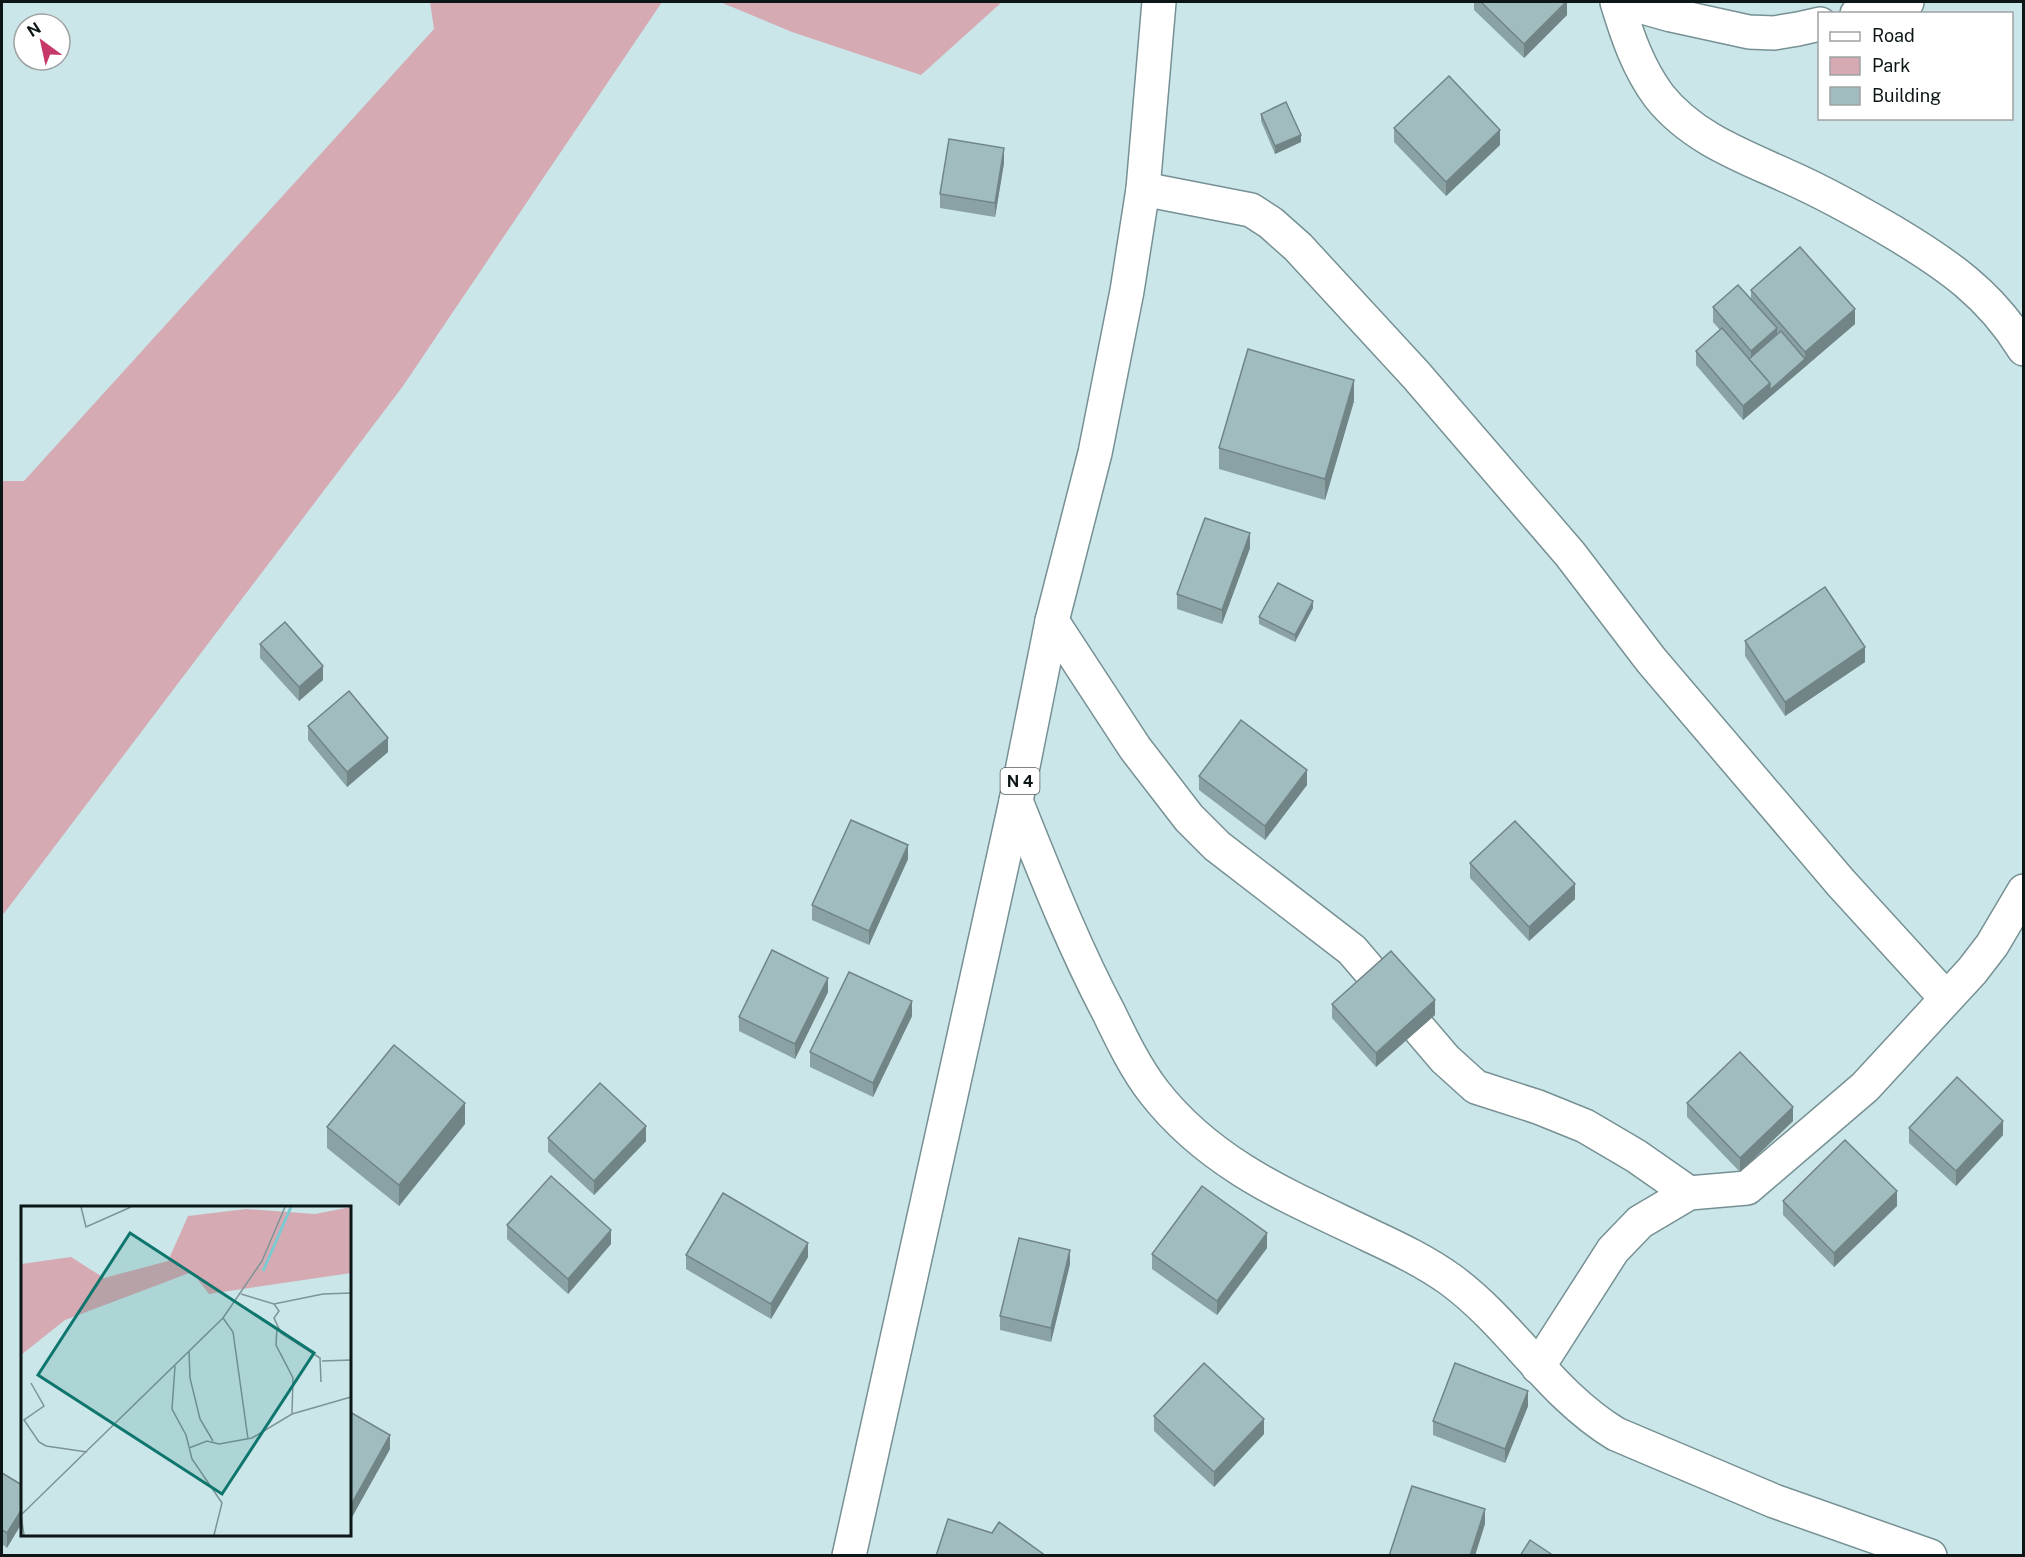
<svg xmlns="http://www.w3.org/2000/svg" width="2025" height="1557" viewBox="0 0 2025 1557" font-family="'Public Sans',sans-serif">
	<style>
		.green { fill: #d5aab3 }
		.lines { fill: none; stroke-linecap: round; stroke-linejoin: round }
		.street-casing { stroke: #769093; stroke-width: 36 }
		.highway-casing { stroke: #769093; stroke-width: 36 }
		.street { stroke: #fff; stroke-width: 33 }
		.highway { stroke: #fff; stroke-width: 33 }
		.wall { fill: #8aa2a4 }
		.shaded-wall { fill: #718486 }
		.building { fill: #a1bcbf; stroke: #718486; stroke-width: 1.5 }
		.labels { text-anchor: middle; stroke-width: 4.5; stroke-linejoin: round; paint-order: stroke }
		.shield { fill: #fff; stroke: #555c5d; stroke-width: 1.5 }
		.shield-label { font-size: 16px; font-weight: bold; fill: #0c1617 }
		.inset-river { fill: none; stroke: #7ccad1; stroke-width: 3 }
		.inset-road { fill: none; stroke: #7e9395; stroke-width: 1.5 }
		.view { fill: #0f766e; fill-opacity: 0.15; stroke: #0f766e; stroke-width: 3 }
		.inset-edge { fill: none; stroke: #0c1617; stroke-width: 3 }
	</style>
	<rect width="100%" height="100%" fill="#cae6e9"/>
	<!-- green -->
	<g class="green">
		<polygon points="430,2 662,2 403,386 2,916 2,481 24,481 434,29"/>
		<polygon points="720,2 1002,2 921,75 792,32"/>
	</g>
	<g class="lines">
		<defs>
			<g id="street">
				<path d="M1617,2C1627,35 1638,68 1659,96C1692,138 1743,156 1789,177C1825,193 1859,212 1893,232C1948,265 1990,294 2024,349"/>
				<polyline points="1625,2 1671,15 1749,32 1774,33 1798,29 1820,24"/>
				<polyline points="1857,14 1907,2"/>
				<polyline points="1143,189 1251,210 1271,223 1298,247 1416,375 1570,554 1651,660 1841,883 1946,998"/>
				<polyline points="1052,621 1135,748 1189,818 1217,846 1352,950 1445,1059 1476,1087 1538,1107 1585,1126 1636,1156 1689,1193"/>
				<path d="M1016,801C1045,873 1073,945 1109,1013C1122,1040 1136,1069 1154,1092C1178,1123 1209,1149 1242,1170C1283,1196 1328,1215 1371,1236C1399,1249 1426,1262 1451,1280C1512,1325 1550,1394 1616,1434L1774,1501L1930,1556"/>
				<polyline points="1538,1367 1613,1250 1640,1222 1689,1193 1747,1188 1865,1087 1972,971 1992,945 2024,891"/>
			</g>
			<polyline id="highway" points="849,1556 1016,801 1052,621 1095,453 1127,291 1143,189 1159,2"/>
		</defs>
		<!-- street casing -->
		<use href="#street" class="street-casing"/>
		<!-- highway casing -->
		<use href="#highway" class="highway-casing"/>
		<!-- street -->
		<use href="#street" class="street"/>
		<!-- highway -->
		<use href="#highway" class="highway"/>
	</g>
	<!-- wall -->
	<g class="wall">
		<polygon points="1474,2 1567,2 1567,15 1524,58 1474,10"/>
		<polygon points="1261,114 1301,142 1275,154 1261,121"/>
		<polygon points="1394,128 1500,145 1446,196 1394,142"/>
		<polygon points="1004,163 995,217 940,208 940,194"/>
		<polygon points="1751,290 1855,324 1743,420 1696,365 1696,351 1720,330 1713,322 1713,307 1751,299"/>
		<polygon points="1354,401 1325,500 1219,469 1219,448"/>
		<polygon points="1250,548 1222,624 1177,609 1177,594"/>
		<polygon points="1313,608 1295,642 1259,624 1259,617"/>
		<polygon points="1745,641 1865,662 1785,716 1745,656"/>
		<polygon points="260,644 323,680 299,701 260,658"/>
		<polygon points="308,726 388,752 347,787 308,740"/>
		<polygon points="1199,776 1307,785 1265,840 1199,790"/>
		<polygon points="908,859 869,945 812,920 812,905"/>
		<polygon points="1470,863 1575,899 1529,941 1470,878"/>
		<polygon points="828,992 795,1059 739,1031 739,1017"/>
		<polygon points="1332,1004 1435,1015 1376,1067 1332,1018"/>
		<polygon points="912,1016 873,1097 810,1067 810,1052"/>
		<polygon points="1687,1103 1793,1121 1740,1172 1687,1117"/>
		<polygon points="465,1124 399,1206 327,1148 327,1127"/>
		<polygon points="1909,1128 2003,1135 1956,1186 1909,1143"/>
		<polygon points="548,1138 646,1141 594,1195 548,1152"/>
		<polygon points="1783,1201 1897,1206 1834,1267 1783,1215"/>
		<polygon points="507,1225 611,1244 568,1294 507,1239"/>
		<polygon points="1267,1248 1217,1315 1152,1269 1152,1254"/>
		<polygon points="686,1255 808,1257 771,1319 686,1269"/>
		<polygon points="1070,1264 1051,1342 1000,1330 1000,1316"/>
		<polygon points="1528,1406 1505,1463 1433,1435 1433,1421"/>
		<polygon points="350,1412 390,1449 352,1517 350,1516"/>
		<polygon points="1154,1416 1264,1434 1214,1487 1154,1431"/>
		<polygon points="2,1473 22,1485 7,1548 2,1544"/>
	</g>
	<!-- shaded-wall -->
	<g class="shaded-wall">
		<polygon points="1567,2 1567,15 1524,58 1524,44"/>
		<polygon points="1500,130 1500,145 1446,196 1446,182"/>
		<polygon points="1301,135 1301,142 1275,154 1275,146"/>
		<polygon points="1004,148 1004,163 995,217 995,203"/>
		<polygon points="1855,309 1855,324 1743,420 1743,406 1770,383 1805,359 1805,352"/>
		<polygon points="1777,328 1777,342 1751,366 1751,351"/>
		<polygon points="1354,380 1354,401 1325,500 1325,479"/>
		<polygon points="1250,533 1250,548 1222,624 1222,610"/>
		<polygon points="1313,601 1313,608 1295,642 1295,635"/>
		<polygon points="1865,647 1865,662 1785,716 1785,702"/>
		<polygon points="323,666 323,680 299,701 299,687"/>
		<polygon points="388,738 388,752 347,787 347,772"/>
		<polygon points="1307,770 1307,785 1265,840 1265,826"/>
		<polygon points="908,845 908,859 869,945 869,931"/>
		<polygon points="1575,884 1575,899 1529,941 1529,927"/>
		<polygon points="828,978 828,992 795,1059 795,1044"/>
		<polygon points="1435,1000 1435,1015 1376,1067 1376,1053"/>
		<polygon points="912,1001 912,1016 873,1097 873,1083"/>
		<polygon points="465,1103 465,1124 399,1206 399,1185"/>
		<polygon points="1793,1107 1793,1121 1740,1172 1740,1158"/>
		<polygon points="2003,1121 2003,1135 1956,1186 1956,1171"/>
		<polygon points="646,1126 646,1141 594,1195 594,1181"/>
		<polygon points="1897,1191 1897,1206 1834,1267 1834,1253"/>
		<polygon points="611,1230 611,1244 568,1294 568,1279"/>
		<polygon points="1267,1233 1267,1248 1217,1315 1217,1301"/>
		<polygon points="808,1243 808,1257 771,1319 771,1304"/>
		<polygon points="1070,1250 1070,1264 1051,1342 1051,1328"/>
		<polygon points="1528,1391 1528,1406 1505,1463 1505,1449"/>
		<polygon points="1264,1419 1264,1434 1214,1487 1214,1472"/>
		<polygon points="390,1435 390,1449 352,1517 352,1503"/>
		<polygon points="22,1509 22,1523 7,1548 7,1533"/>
		<polygon points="1485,1509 1485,1524 1475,1556 1470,1556"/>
	</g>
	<!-- building -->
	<g class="building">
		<polygon points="1481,2 1566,2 1524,44"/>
		<polygon points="1449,76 1500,130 1446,182 1394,128"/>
		<polygon points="1286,102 1301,135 1275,146 1261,114"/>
		<polygon points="949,139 1004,148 995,203 940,194"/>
		<polygon points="1800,247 1855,309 1805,352 1751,290"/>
		<polygon points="1738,285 1777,328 1751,351 1713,307"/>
		<polygon points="1722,328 1770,383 1743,406 1696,351"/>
		<polygon points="1781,331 1805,359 1770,390 1770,383 1749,359"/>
		<polygon points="1248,349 1354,380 1325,479 1219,448"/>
		<polygon points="1205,518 1250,533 1222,610 1177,594"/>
		<polygon points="1278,583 1313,601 1295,635 1259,617"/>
		<polygon points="1825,587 1865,647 1785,702 1745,641"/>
		<polygon points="285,622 323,666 299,687 260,644"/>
		<polygon points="349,691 388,738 347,772 308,726"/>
		<polygon points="1241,720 1307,770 1265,826 1199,776"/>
		<polygon points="851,820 908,845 869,931 812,905"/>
		<polygon points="1515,821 1575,884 1529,927 1470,863"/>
		<polygon points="772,950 828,978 795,1044 739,1017"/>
		<polygon points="1391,951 1435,1000 1376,1053 1332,1004"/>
		<polygon points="849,972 912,1001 873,1083 810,1052"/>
		<polygon points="394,1045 465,1103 399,1185 327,1127"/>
		<polygon points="1740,1052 1793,1107 1740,1158 1687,1103"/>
		<polygon points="1957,1077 2003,1121 1956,1171 1909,1128"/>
		<polygon points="600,1083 646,1126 594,1181 548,1138"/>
		<polygon points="1845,1140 1897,1191 1834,1253 1783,1201"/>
		<polygon points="551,1176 611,1230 568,1279 507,1225"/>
		<polygon points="1202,1186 1267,1233 1217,1301 1152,1254"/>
		<polygon points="723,1193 808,1243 771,1304 686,1255"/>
		<polygon points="1019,1238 1070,1250 1051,1328 1000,1316"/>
		<polygon points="1204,1363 1264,1419 1214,1472 1154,1416"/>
		<polygon points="1455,1363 1528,1391 1505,1449 1433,1421"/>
		<polygon points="350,1412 390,1435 352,1503 350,1501"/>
		<polygon points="2,1473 22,1485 22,1509 7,1533 2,1530"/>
		<polygon points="1412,1486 1485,1509 1470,1556 1389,1556"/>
		<polygon points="948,1519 992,1533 999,1522 1046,1556 936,1556"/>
		<polygon points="1530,1540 1554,1556 1520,1556"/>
	</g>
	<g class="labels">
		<!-- shield labels -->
		<rect class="shield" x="1000.5" y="768" width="39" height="26" rx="4.5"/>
		<g class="shield-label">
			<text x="1020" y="787">N 4</text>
		</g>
	</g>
	<!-- overview -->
	<g transform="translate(21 1206)">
		<rect width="330" height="330" fill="#cae6e9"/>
		<path d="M330,1V67L188,88L171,66L44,114L0,149V58L50,51L83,72L147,55L167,10L225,3L294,8Z" fill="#d5aab3"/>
		<path class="inset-river" d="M242,65L270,1"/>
		<path class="inset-road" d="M60,1L65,21L110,1M220,88L253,98L302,88L330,87M253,98L258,105L253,112L260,127L299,152L300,176M202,112L212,126L227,233M256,122L255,139L272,172L271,208M168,146L169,172L179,213L192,235M301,155L330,154M154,160L151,203L165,229L171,253L201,297L193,329M10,177L23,200L3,214L18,236L25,240L66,246M168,242L186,235L198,238L231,232L271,208L330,191M0,309L3,329M0,309L202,112L241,55L264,1"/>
		<path class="view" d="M109,27L293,147L201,288L17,169Z"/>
		<rect width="330" height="330" class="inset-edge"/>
	</g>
	<!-- border -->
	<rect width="2025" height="1557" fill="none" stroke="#0c1617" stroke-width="6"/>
	<!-- legend -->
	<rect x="1818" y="12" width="195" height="108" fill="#ffffff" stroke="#9ea2a2" stroke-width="1.5"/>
	<rect x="1830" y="32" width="30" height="9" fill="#ffffff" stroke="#9ea2a2" stroke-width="1.5"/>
	<text x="1872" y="42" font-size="18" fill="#0c1617">Road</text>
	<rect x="1830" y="57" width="30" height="18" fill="#d5aab3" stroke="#9ea2a2" stroke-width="1.5"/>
	<text x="1872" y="72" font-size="18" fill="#0c1617">Park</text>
	<rect x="1830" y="87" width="30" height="18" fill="#a1bcbf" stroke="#9ea2a2" stroke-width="1.5"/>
	<text x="1872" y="102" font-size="18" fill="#0c1617">Building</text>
	<!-- north arrow -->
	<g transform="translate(42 42) rotate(327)"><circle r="28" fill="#ffffff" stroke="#9ea2a2" stroke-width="1.5"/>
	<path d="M0-4.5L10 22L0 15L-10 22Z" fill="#c53869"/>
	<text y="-9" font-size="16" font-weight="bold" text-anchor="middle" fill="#0c1617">N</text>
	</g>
</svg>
